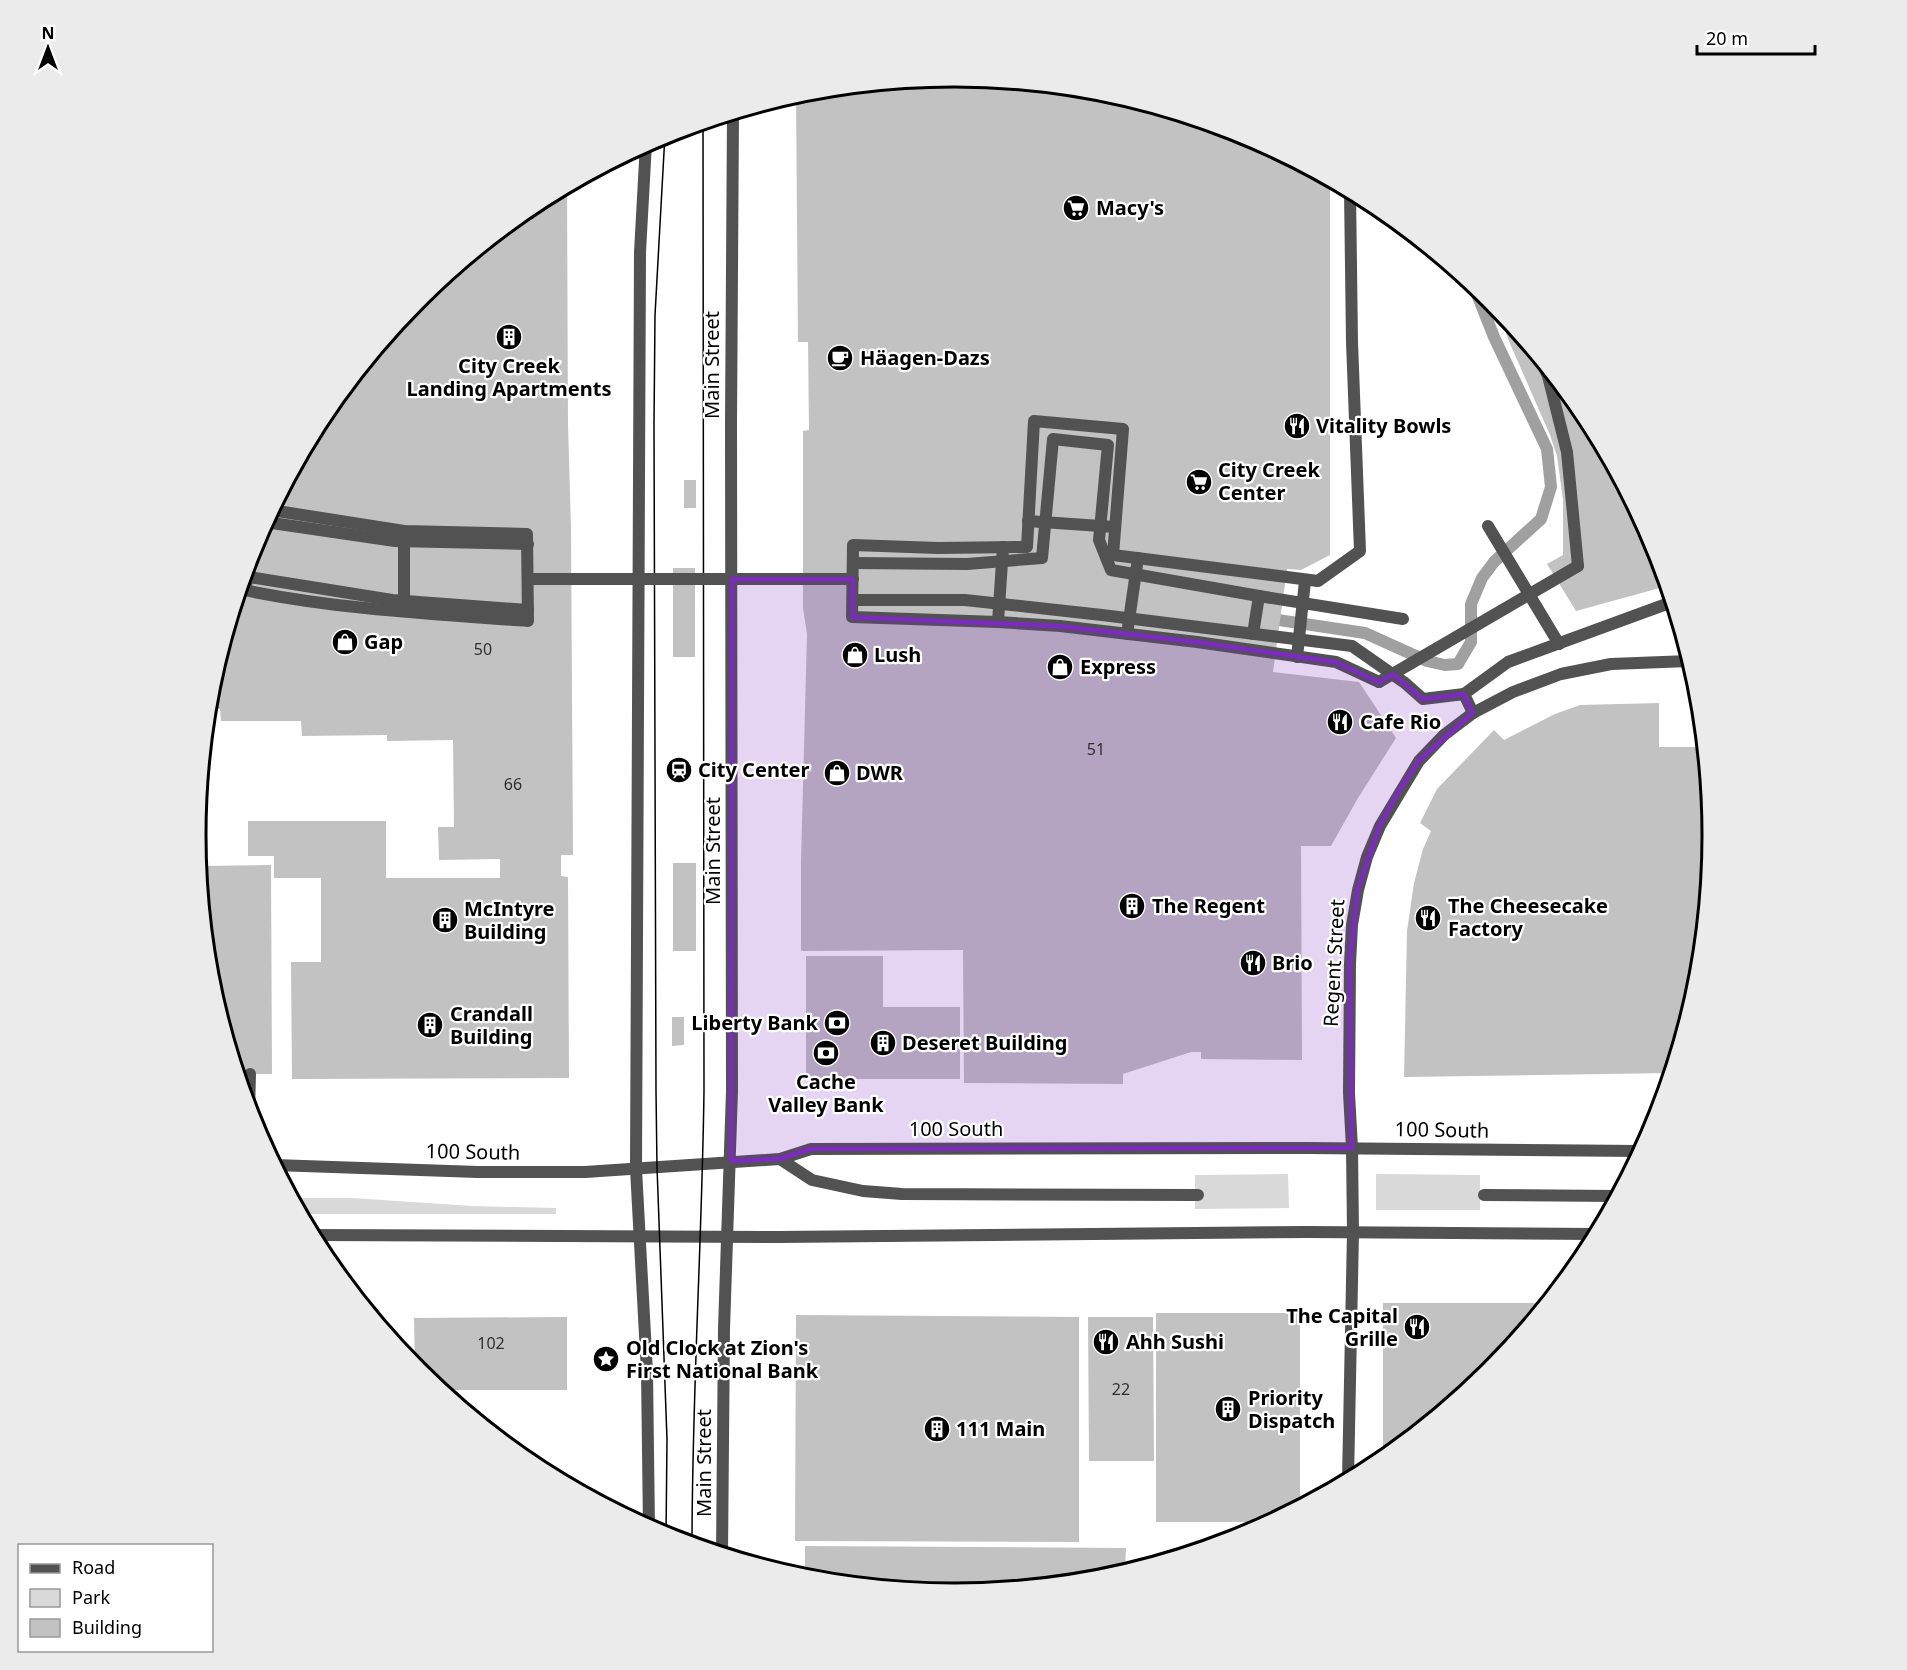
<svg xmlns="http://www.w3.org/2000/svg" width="1907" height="1670" viewBox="0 0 1907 1670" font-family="'Noto Sans',sans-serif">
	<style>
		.green { fill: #d9d9d9 }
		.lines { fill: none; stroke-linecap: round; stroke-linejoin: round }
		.stream { stroke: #a0a0a0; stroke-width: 12 }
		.building { fill: #c2c2c2 }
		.service { stroke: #525252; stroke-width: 12 }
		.pedestrian { stroke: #525252; stroke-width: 12 }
		.minor { stroke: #525252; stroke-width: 12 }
		.tertiary { stroke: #525252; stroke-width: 12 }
		.tram { stroke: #000; stroke-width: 1.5 }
		.pedestrian-bridge { stroke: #525252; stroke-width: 12 }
		.marked { fill: #7b2cbf; fill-opacity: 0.2; stroke: #7b2cbf; stroke-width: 4.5; stroke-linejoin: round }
		.labels { text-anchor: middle; stroke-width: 4.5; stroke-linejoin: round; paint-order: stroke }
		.number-label { font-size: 16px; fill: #303030 }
		.poi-label { font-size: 20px; font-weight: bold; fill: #000; stroke: #fff; text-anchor: start }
		.street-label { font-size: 20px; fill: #000; stroke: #fff }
		.rim { fill: none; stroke: #000; stroke-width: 3 }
	</style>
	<rect width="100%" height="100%" fill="#fff"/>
	<!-- green -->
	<g class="green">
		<polygon points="1288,1174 1289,1208 1195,1209 1195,1175"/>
		<polygon points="1376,1174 1480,1175 1480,1210 1376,1210"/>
		<polygon points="292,1198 352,1198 472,1206 556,1208 556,1214 300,1214"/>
	</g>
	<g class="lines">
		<!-- stream -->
		<polyline class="stream" points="1265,618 1365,633 1427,661 1445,665 1458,664 1471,642 1471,604 1482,578 1494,562 1541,519 1551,487 1547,449 1494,337 1473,284"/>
	</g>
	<!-- building -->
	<g class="building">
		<polygon points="954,77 1102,91 1244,134 1330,180 1330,555 1301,570 1287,569 1273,672 1359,682 1396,738 1358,798 1331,846 1301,846 1302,1060 1201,1059 1201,1052 1191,1052 1123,1074 1123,1084 964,1083 963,950 801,951 801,862 807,634 803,608 803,431 809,430 808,342 798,342 796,94 806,91"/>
		<polygon points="567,186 568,424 571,528 573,855 561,855 561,876 568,877 569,1078 292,1079 291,962 321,962 321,878 274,878 274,856 248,856 248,821 386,821 386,878 500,878 500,859 439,860 438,827 454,827 453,740 387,741 387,735 302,736 301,721 221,721 220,709 207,709 210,687 253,544 323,413 417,298 532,204"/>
		<polygon points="1499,310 1584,414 1654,545 1667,586 1576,611 1547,564 1563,555 1563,500 1557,456 1550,435 1508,339"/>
		<rect x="684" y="480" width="12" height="28"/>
		<rect x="673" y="568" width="22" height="89"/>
		<polygon points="1659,703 1659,747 1703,747 1712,835 1697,983 1670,1073 1404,1077 1407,931 1414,883 1423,849 1431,831 1420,823 1437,789 1494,730 1504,740 1555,714 1580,705"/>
		<rect x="673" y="863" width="23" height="88"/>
		<polygon points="271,865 272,1074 237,1074 210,983 198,866"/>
		<polygon points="806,956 883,956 883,1007 960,1007 960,1079 806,1079"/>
		<polygon points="672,1017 684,1017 684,1045 672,1046"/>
		<polygon points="1383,1303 1546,1303 1490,1372 1389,1454 1383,1454"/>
		<polygon points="1156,1313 1300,1313 1300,1506 1270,1522 1156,1522"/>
		<polygon points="796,1315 1079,1317 1079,1542 795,1541"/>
		<polygon points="567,1317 567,1390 440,1390 415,1369 414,1318"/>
		<polygon points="1088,1317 1153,1317 1154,1461 1089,1461"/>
		<polygon points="805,1546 1126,1548 1125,1567 1140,1567 1101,1579 953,1593 805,1579"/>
	</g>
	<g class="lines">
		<!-- service -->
		<g class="service">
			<polyline points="249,1112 250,1074"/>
			<polyline points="780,1159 812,1180 863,1191 902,1194 1198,1195"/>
			<polyline points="1484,1195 1617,1196"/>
		</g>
		<!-- pedestrian -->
		<g class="pedestrian">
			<polyline points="1350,191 1352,342 1360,551 1318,581 1113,555 1123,429 1034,421 1027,547 938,548 853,545 852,617 998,622 1060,626 1197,642 1336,662 1379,682"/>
			<polyline points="1542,363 1548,376 1567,452 1578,566"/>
			<polyline points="265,522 395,541 528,544"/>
			<polyline points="1488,526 1559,644"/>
			<polyline points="853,563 967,564 1042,558 1053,439 1108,445 1099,540 1111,570 1259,596 1403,619"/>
			<polyline points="243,576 392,600 528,610"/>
			<path d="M239,589C334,609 432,614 528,621L527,534L404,531L271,510"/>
			<polyline points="853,600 965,600 1102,615 1352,646 1405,683 1423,699 1464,694 1473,713"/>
			<polyline points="1253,634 1259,596"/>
			<polyline points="1464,694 1508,662 1672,602"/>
		</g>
		<!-- minor -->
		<g class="minor">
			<polyline points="646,143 640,252 636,1169 647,1372 649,1528"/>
			<polyline points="1348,1480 1353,1232 1352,1148 1349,1093 1350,964 1352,925 1358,890 1367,857 1380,826 1419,761 1444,735 1473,713 1513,692 1561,674 1611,664 1689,661"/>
			<polyline points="722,1554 724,1329 732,1091 731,424 733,113"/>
		</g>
		<!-- tertiary -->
		<g class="tertiary">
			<polyline points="274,1165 478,1172 585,1172 780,1159 811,1149 1307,1148 1640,1151"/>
			<polyline points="312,1235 779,1237 1307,1232 1596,1234"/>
		</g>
		<!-- tram -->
		<g class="tram">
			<polyline points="665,134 655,315 654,424 656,1091 657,1167 667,1439 666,1537"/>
			<path d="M692,1545C692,1393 702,1243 704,1091L703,122"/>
		</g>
		<!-- pedestrian-bridge -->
		<g class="pedestrian-bridge">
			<polyline points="1028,521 1115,527"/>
			<polyline points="528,579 853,579"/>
			<polyline points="245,590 256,539"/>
			<polyline points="404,611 404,531"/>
			<polyline points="998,622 1003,547"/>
			<polyline points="1127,634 1138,558"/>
			<polyline points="1297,657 1305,581"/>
			<polyline points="1379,682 1578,566"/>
		</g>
	</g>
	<!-- marked area -->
	<path class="marked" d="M732,579H853V617L1060,626L1197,642L1336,662L1379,682L1393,674L1423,699L1464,694L1473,713L1419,761L1398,793L1380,826L1358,890L1350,964L1352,1148L811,1149L780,1159L731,1161Z"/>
	<!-- icons -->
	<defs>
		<symbol id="supermarket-disc" viewBox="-11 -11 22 22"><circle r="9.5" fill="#000" stroke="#fff"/><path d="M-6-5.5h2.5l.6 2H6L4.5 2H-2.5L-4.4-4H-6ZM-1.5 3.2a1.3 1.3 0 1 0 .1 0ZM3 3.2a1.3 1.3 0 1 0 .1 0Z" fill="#fff"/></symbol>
		<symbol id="building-disc" viewBox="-11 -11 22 22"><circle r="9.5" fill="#000" stroke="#fff"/><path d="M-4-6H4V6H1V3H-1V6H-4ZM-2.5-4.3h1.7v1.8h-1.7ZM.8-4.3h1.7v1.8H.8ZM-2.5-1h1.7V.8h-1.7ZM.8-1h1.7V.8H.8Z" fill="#fff"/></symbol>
		<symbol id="cafe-disc" viewBox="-11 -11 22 22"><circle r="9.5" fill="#000" stroke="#fff"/><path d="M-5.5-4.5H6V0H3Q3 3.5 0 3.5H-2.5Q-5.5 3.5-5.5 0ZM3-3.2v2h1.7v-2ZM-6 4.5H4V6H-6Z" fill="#fff"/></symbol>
		<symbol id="restaurant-disc" viewBox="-11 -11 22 22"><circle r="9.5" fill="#000" stroke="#fff"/><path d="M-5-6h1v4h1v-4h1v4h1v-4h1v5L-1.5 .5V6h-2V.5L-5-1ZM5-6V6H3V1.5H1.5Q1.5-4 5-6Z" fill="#fff"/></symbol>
		<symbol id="shop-disc" viewBox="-11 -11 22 22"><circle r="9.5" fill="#000" stroke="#fff"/><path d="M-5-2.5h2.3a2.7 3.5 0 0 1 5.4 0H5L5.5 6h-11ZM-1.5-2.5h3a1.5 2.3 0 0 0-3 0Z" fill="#fff"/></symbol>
		<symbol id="station-disc" viewBox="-11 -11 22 22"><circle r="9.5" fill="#000" stroke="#fff"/><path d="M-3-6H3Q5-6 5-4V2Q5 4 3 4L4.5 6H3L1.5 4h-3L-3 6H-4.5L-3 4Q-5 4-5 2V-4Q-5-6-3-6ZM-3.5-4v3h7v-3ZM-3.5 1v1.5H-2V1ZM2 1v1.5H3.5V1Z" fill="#fff"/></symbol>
		<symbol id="bank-disc" viewBox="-11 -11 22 22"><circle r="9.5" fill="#000" stroke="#fff"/><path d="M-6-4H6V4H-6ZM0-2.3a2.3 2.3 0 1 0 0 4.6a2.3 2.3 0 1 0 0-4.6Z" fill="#fff"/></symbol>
		<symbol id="sight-disc" viewBox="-11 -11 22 22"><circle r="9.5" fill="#000" stroke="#fff"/><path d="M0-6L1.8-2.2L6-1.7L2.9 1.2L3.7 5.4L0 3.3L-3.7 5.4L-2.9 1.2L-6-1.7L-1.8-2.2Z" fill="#fff"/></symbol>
	</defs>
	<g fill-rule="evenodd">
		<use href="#supermarket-disc" x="1061" y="193" width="30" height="30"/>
		<use href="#building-disc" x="494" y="322" width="30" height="30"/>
		<use href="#cafe-disc" x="825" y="343" width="30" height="30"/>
		<use href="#restaurant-disc" x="1282" y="411" width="30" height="30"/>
		<use href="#supermarket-disc" x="1184" y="467" width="30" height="30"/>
		<use href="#shop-disc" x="330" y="627" width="30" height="30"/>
		<use href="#shop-disc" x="840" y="640" width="30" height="30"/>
		<use href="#shop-disc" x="1045" y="652" width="30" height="30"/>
		<use href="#restaurant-disc" x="1325" y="707" width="30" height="30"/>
		<use href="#station-disc" x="664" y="755" width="30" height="30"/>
		<use href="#shop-disc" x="822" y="758" width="30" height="30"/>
		<use href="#building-disc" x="1117" y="891" width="30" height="30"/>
		<use href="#restaurant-disc" x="1413" y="903" width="30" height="30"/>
		<use href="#building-disc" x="430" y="905" width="30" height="30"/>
		<use href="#restaurant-disc" x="1238" y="948" width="30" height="30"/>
		<use href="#bank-disc" x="822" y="1008" width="30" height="30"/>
		<use href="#building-disc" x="415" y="1010" width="30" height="30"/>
		<use href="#building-disc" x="868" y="1028" width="30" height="30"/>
		<use href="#bank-disc" x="811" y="1038" width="30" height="30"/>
		<use href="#restaurant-disc" x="1402" y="1312" width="30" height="30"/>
		<use href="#restaurant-disc" x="1091" y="1327" width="30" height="30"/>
		<use href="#sight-disc" x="591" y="1344" width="30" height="30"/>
		<use href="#building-disc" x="1213" y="1394" width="30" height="30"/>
		<use href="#building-disc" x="922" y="1414" width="30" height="30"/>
	</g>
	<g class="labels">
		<!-- number labels -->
		<g class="number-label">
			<text x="483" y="655">50</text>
			<text x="1096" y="755">51</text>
			<text x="513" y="790">66</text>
			<text x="491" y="1349">102</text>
			<text x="1121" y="1395">22</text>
		</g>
		<!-- poi labels -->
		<g class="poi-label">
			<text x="1096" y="215">Macy's</text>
			<text x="860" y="365">Häagen-Dazs</text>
			<text x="509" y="373" text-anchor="middle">City Creek<tspan x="509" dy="23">Landing Apartments</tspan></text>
			<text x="1316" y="433">Vitality Bowls</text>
			<text x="1218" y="477">City Creek<tspan x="1218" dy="23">Center</tspan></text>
			<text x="364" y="649">Gap</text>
			<text x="874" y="662">Lush</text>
			<text x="1080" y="674">Express</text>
			<text x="1360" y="729">Cafe Rio</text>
			<text x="698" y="777">City Center</text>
			<text x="856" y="780">DWR</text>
			<text x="1152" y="913">The Regent</text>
			<text x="1448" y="913">The Cheesecake<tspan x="1448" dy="23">Factory</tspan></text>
			<text x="464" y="916">McIntyre<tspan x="464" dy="23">Building</tspan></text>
			<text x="1272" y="970">Brio</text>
			<text x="450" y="1021">Crandall<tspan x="450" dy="23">Building</tspan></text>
			<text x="818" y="1030" text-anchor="end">Liberty Bank</text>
			<text x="902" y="1050">Deseret Building</text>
			<text x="826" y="1089" text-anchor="middle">Cache<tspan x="826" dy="23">Valley Bank</tspan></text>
			<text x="1398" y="1323" text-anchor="end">The Capital<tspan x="1398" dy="23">Grille</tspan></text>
			<text x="1126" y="1349">Ahh Sushi</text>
			<text x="626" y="1355">Old Clock at Zion's<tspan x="626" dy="23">First National Bank</tspan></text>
			<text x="1248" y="1405">Priority<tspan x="1248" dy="23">Dispatch</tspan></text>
			<text x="956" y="1436">111 Main</text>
		</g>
		<!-- street labels -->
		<g class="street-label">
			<text transform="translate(712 365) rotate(-90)" y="7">Main Street</text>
			<text transform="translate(713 851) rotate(-90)" y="7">Main Street</text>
			<text transform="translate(1334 963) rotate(-87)" y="7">Regent Street</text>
			<text x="956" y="1136">100 South</text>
			<text transform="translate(1442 1130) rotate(1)" y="7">100 South</text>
			<text transform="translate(473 1152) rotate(1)" y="7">100 South</text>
			<text transform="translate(704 1463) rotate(-90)" y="7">Main Street</text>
		</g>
	</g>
	<!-- crop -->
	<path d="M0 0H1907V1670H0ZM206 835a748 748 0 1 1 1496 0a748 748 0 1 1-1496 0Z" fill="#ebebeb" fill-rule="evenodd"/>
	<path class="rim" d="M206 835a748 748 0 1 1 1496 0a748 748 0 1 1-1496 0Z"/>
	<!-- legend -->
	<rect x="18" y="1544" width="195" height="108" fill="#ffffff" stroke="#999999" stroke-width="1.5"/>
	<rect x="30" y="1564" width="30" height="9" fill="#525252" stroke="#999999" stroke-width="1.5"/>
	<text x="72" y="1574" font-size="18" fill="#000000">Road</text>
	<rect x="30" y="1589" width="30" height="18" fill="#d9d9d9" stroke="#999999" stroke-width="1.5"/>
	<text x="72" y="1604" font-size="18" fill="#000000">Park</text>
	<rect x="30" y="1619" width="30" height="18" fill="#c2c2c2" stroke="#999999" stroke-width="1.5"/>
	<text x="72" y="1634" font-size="18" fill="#000000">Building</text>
	<!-- north arrow -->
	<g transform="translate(48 48)" stroke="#ffffff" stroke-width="4.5" paint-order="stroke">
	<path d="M0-4.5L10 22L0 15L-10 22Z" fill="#000000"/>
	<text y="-9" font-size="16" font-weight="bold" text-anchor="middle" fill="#000000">N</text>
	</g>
	<!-- scale -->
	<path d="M1697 45v9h118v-9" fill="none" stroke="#000000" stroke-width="3"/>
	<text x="1706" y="45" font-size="18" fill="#000000" stroke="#ffffff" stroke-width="4.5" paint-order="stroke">20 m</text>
</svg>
